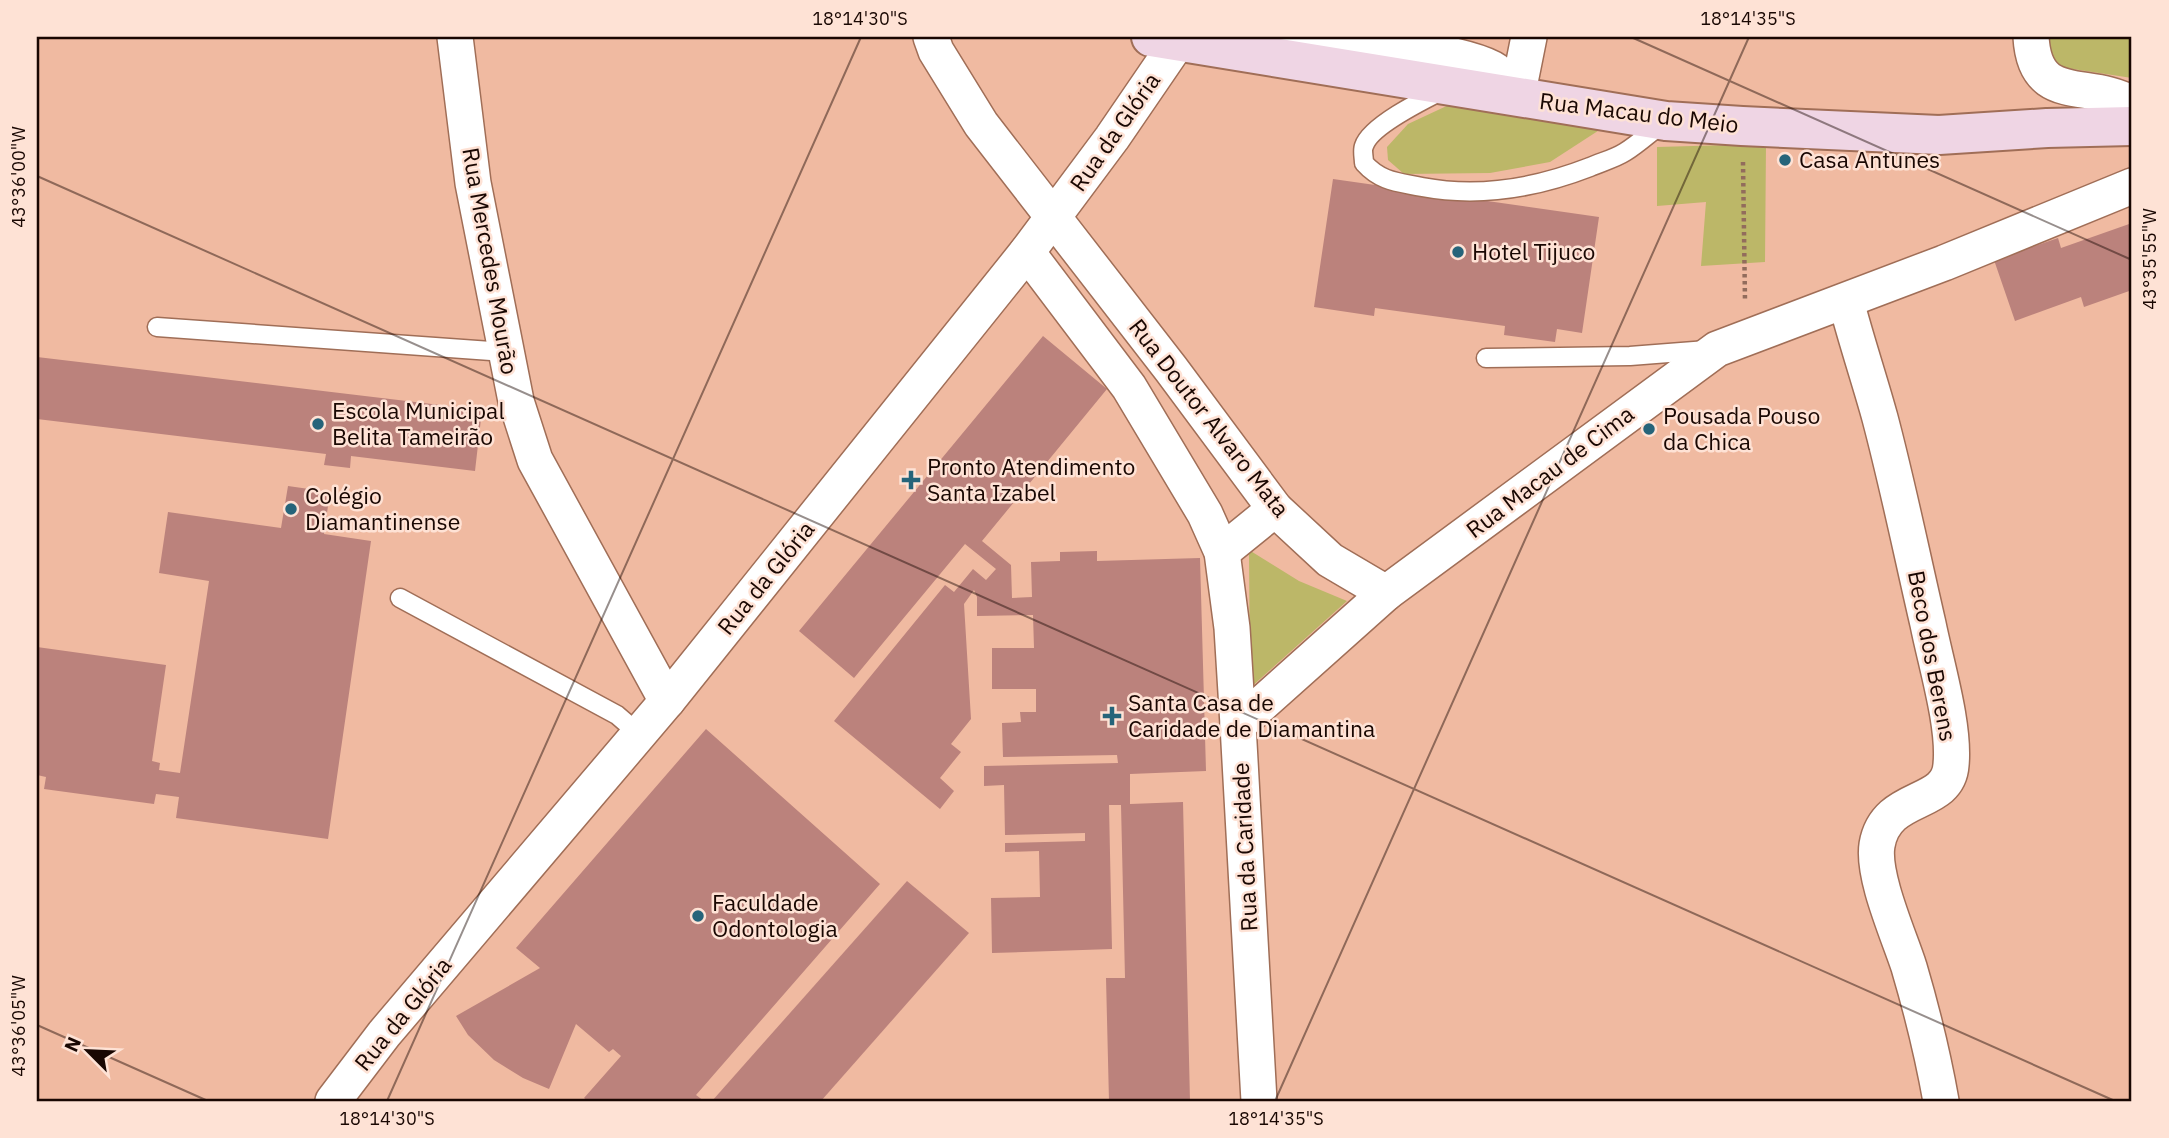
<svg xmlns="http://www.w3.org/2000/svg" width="2169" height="1138" viewBox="0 0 2169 1138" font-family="'IBM Plex Sans',sans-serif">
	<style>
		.green { fill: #bcb768 }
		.building { fill: #bb827c }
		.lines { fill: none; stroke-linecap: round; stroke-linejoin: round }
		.service-casing { stroke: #a06e57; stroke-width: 21 }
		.minor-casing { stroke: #a06e57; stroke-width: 38 }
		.secondary-casing { stroke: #a06e57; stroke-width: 42 }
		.path { stroke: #926c5c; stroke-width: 4.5; stroke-dasharray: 3.5 3.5; stroke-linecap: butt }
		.service { stroke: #fff; stroke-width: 18 }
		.minor { stroke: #fff; stroke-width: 35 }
		.secondary { stroke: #efd5e4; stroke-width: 38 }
		.ticks { fill: none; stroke: #190702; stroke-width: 2; stroke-opacity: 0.45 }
		.poi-dot { fill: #26647a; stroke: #fee2d5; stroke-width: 2.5 }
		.labels { text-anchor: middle; stroke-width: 5; stroke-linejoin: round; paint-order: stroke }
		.street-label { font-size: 23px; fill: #190702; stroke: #fee2d5 }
		.poi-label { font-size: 23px; fill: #190702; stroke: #fee2d5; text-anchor: start }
		.neatline { fill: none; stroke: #190702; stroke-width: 2.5 }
		.ticks-label { font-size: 18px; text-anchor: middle; fill: #190702 }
	</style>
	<rect width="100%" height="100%" fill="#f0baa1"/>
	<!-- green -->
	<g class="green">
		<polygon points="2049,37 2132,37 2132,78 2053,66"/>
		<polygon points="1453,103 1604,127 1550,162 1490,173 1404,174 1388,160 1387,147 1408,124"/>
		<polygon points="1766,144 1765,262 1701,266 1706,202 1657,206 1657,147"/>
		<polygon points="1249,550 1299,581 1347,601 1250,688"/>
	</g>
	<!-- building -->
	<g class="building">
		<polygon points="1333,179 1599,217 1582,333 1557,329 1555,342 1504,335 1505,326 1375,308 1374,316 1314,307"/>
		<polygon points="2132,223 2132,290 2084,307 2081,297 2015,321 1994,260 2058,238 2061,248"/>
		<polygon points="1043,336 1107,389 982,541 1011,565 1012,598 1032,597 1031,562 1060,561 1060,552 1097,551 1097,561 1200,558 1206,771 1130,774 1130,804 1183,802 1190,1101 1109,1101 1106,978 1125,978 1121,805 1109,805 1112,949 992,953 991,898 1040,897 1039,851 1005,852 1005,843 1085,841 1085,833 1005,835 1004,785 984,786 984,766 1118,763 1117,755 1003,757 1002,723 1021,722 1020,712 1036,712 1036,689 992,689 992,648 1034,648 1033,615 977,616 977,597 974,590 964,604 971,719 951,744 961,752 940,778 954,791 940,809 834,721 945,585 954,592 973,569 986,580 996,569 965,544 854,678 799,631"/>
		<polygon points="37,357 482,410 475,471 351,456 350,468 324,465 326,454 37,419"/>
		<polygon points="288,486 330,492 324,534 371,541 328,839 176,818 179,797 156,794 154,804 44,789 46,777 37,775 37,647 166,665 152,761 160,763 159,770 180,773 209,581 159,573 168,512 281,528"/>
		<polygon points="706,729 880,884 696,1095 704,1101 588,1101 584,1098 621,1056 613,1049 609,1052 576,1024 549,1089 523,1078 494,1060 468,1035 456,1016 540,968 516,948"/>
		<polygon points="907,881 969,933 821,1101 712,1101"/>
	</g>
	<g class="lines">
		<defs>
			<g id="service">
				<path d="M1443,90C1425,99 1370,126 1364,146C1362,150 1364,158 1364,163C1381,182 1398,182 1422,187C1480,198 1536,188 1590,167C1601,162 1614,159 1625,152C1638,144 1651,132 1663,123"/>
				<polyline points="157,327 505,352"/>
				<polyline points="1486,358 1630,356 1707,350"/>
				<polyline points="400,598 617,715 639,734"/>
			</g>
			<g id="minor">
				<polyline points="455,37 473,183 516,401 535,460 667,701"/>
				<polyline points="931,37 936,51 981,124 1171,369 1275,509 1330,560 1386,593"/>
				<path d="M2031,37C2035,107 2088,78 2132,104"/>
				<path d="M1271,57C1285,52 1298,45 1312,42C1343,35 1471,53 1496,71C1504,76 1505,85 1506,95"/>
				<polyline points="1517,97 1529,37"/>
				<polyline points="1027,252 1129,387 1205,514 1222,552 1232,628 1238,725 1259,1101"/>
				<path d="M1846,301C1856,340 1869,378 1880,418C1898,486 1912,555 1928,624C1936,664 1955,726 1951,765C1948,808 1886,792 1877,845C1872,876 1899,936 1909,967C1922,1011 1933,1056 1941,1101"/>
				<polyline points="1222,552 1275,509"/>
				<polyline points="1238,725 1386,593 1717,349 1944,263 2132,186"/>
				<polyline points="333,1101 384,1034 667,701 1027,252 1112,138 1179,40"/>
			</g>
			<polyline id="secondary" points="1151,37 1666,121 1742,126 1939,135 2047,128 2132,126"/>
		</defs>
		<!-- service casing -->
		<use href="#service" class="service-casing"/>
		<!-- minor casing -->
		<use href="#minor" class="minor-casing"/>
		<!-- secondary casing -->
		<use href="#secondary" class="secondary-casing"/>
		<!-- path -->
		<polyline class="path" points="1743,162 1745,301"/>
		<!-- service -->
		<use href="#service" class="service"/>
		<!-- minor -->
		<use href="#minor" class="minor"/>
		<!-- secondary -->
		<use href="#secondary" class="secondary"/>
	</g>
	<!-- ticks -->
	<path class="ticks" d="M1631,37L2132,260M37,176L2115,1101M37,1025L208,1101M387,1101L861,37M1275,1101L1749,37"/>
	<!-- markers -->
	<g class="poi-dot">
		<circle cx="1785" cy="160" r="7"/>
		<circle cx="1458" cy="252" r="7"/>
		<circle cx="318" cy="424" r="7"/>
		<circle cx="1649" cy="429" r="7"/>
		<path d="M907.5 469.5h7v7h7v7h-7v7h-7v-7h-7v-7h7z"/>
		<circle cx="291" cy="509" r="7"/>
		<path d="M1108.5 705.5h7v7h7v7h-7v7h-7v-7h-7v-7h7z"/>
		<circle cx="698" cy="916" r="7"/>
	</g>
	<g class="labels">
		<!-- street labels -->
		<g class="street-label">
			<text transform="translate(1639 113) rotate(7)" y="8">Rua Macau do Meio</text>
			<text transform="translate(1115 132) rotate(-55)" y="8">Rua da Glória</text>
			<text transform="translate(490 261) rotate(80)" y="8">Rua Mercedes Mourão</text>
			<text transform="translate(1209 418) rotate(52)" y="8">Rua Doutor Alvaro Mata</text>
			<text transform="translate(1550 472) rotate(-37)" y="8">Rua Macau de Cima</text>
			<text transform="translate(766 578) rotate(-51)" y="8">Rua da Glória</text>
			<text transform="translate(1932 656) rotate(79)" y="8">Beco dos Berens</text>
			<text transform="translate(1245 847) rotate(-93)" y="8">Rua da Caridade</text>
			<text transform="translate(403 1014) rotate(-51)" y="8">Rua da Glória</text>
		</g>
		<!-- poi labels -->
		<g class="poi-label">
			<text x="1799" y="168">Casa Antunes</text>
			<text x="1472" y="260">Hotel Tijuco</text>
			<text x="332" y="419">Escola Municipal<tspan x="332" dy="26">Belita Tameirão</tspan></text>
			<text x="1663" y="424">Pousada Pouso<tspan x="1663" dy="26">da Chica</tspan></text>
			<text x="927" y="475">Pronto Atendimento<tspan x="927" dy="26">Santa Izabel</tspan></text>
			<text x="305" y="504">Colégio<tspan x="305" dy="26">Diamantinense</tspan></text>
			<text x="1128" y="711">Santa Casa de<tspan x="1128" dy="26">Caridade de Diamantina</tspan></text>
			<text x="712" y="911">Faculdade<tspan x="712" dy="26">Odontologia</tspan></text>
		</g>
	</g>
	<!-- border -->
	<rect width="2169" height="1138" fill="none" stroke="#fee2d5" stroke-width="77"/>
	<!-- north arrow -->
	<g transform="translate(88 1051) rotate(294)" stroke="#fee2d5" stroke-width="5" paint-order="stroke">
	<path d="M0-5L12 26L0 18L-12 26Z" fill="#190702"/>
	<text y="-10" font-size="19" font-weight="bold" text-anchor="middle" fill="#190702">N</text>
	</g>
	<rect x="38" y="38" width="2092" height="1062" class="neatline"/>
	<g class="ticks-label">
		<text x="860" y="25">18°14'30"S</text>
		<text x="1748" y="25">18°14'35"S</text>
		<text transform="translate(19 177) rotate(-90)" y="6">43°36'00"W</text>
		<text transform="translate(2150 259) rotate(-90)" y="6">43°35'55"W</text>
		<text transform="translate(19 1026) rotate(-90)" y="6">43°36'05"W</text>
		<text x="387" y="1125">18°14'30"S</text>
		<text x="1276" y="1125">18°14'35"S</text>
	</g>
</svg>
